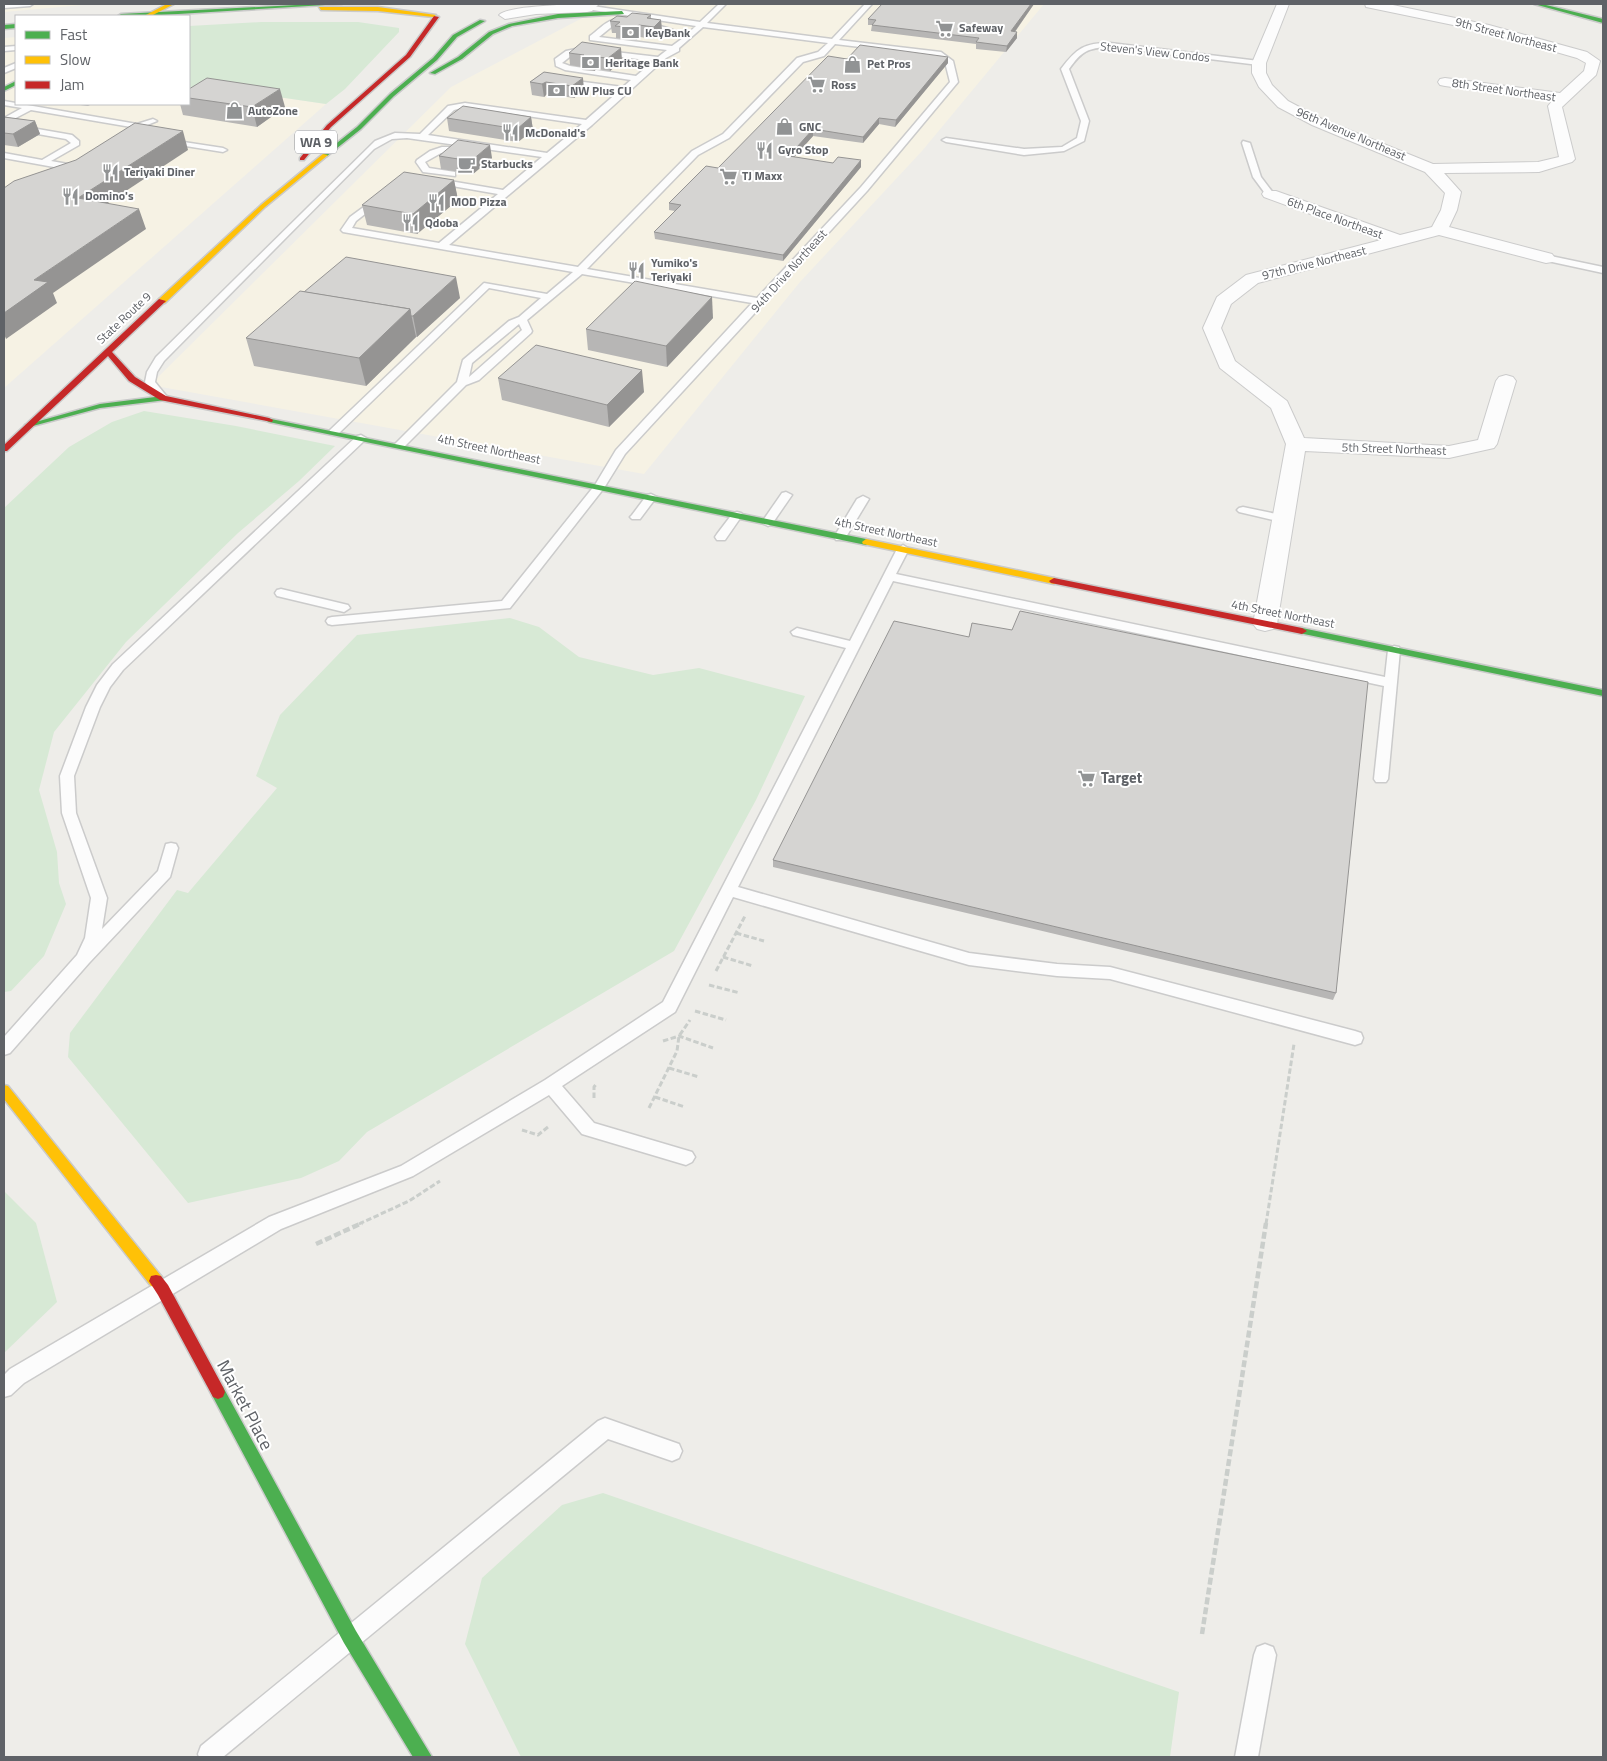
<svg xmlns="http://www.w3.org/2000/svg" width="1607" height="1761" viewBox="0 0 1607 1761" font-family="'Titillium Web',sans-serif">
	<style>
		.commercial { fill: #f6f2e4 }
		.green { fill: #d7e9d5 }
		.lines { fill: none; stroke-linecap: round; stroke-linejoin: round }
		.lane-casing { stroke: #cbcbcb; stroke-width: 3 }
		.street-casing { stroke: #cbcbcb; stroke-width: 2 }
		.fast-casing { stroke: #cacaca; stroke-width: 3 }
		.slow-casing { stroke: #cacaca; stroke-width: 3 }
		.jam-casing { stroke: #cacaca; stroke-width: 3 }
		.path-far1 { stroke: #cacecb; stroke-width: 3; stroke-dasharray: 5.5 2.5; stroke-linecap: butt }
		.path { stroke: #cacecb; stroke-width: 4.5; stroke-dasharray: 7 3; stroke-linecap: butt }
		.lane { fill: #fcfcfc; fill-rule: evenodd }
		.street { fill: #fcfcfc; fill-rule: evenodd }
		.fast { fill: #4caf50; fill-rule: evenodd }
		.slow { fill: #ffc107; fill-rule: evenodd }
		.jam { fill: #c62828; fill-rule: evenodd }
		.wall { fill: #b7b6b5 }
		.shaded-wall { fill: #959493 }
		.building { fill: #d5d4d2; stroke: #959493 }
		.labels { text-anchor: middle; stroke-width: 4; stroke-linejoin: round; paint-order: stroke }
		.far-poi-label { font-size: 12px; font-weight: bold; fill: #5f6267; stroke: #fff; text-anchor: start }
		.far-street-label { font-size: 12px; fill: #5f6267; stroke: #fff }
		.shield { fill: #fff; stroke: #8f9195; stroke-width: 1 }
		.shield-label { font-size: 14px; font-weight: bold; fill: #5f6267 }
		.poi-label { font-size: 15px; font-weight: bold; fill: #5f6267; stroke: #fff; text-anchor: start }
		.near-street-label { font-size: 18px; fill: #5f6267; stroke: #fff }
	</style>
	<rect width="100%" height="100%" fill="#eeede9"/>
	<!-- commercial -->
	<g class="commercial">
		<polygon points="4,4 94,4 4,12"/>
		<polygon points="609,4 1044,4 922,151 800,282 644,474 150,385 451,87"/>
		<polygon points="16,37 16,104 189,104 215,88 326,104 4,388 4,38"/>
	</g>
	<!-- green -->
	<g class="green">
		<polygon points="261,22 358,22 399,28 399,32 345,89 326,104 215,88 189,97 189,26"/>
		<polygon points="144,411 236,426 335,446 299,481 238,533 126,642 54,732 39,790 57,852 59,883 66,904 44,956 11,991 4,992 4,508 69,447 112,422"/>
		<polygon points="510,618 539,627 579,657 653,675 699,668 805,696 756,800 674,951 367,1132 339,1161 301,1178 188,1203 68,1057 70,1033 177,890 188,893 277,788 256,776 280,715 357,635"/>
		<polygon points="4,1191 36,1223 57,1302 4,1353"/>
		<polygon points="603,1493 1179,1692 1170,1757 521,1757 465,1644 482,1578 562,1505"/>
	</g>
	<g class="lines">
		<defs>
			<g id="lane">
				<polygon points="4,4 33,4 30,6 4,8"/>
				<path d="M564,4H579L700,22L719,4H726L707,23L832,39L865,4H872L839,40L941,52L953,61L958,82L867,191L625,454L604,488L510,608L332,625L328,624L326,621L328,618L332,617L502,601L595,485L616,450L752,303L582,274L527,320L532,331L531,333L479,380L466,385L404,447H396L394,445L457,382L463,360L509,321L519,317L541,298L489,288L338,434H330L329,432L330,430L484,283L547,294L573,272L343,232L341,230L350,217L380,195L383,196V200L356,221L352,228L439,243L498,194L435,183L432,182V178L503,190L542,157L407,138L392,139L374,149L164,361L157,372L155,382L168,398L167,400H159L145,382L147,372L156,357L375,141L395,133L420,134L448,106L465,103L586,120L619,91L563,83L559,81L560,79L623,87L631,80L565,70L556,66L555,59L566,51L581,48L658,57L667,50L590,40V36C597,31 605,22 613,20C631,15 669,28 686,35L696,26L567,6ZM620,23L660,29L683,38L672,46L599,37L615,24ZM703,27L828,43L818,52L797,58L723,134L692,151L578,267L449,245L592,125L666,58L679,51V48ZM835,44L936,56L945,62L950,82L861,187L757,298L587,269L698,155L729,138L803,62L824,56ZM581,52L654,61L636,76L570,66L562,63L572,55ZM465,107L582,124L547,153L428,135L454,110ZM519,324L522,330L469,377L472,363Z"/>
				<path d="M1110,43L1259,61L1263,63L1259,65L1110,47C1087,48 1082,51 1069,69L1089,121L1084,141L1064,151L1024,155L946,142L942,140L946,138L1024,149L1062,147L1077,138L1081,121L1061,69C1077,48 1084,43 1110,43Z"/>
				<polygon points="16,46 16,50 4,51 4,47"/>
				<polygon points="16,63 16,68 4,73 4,68"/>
				<polygon points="4,101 137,124 153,119 157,121 140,128 128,138 124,136 131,127 31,110 10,121 9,124 72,135 79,141 79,145 51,161 79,166 79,170 76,171 4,158 4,153 42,160 71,143 66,139 4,128 4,118 22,108 4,105"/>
				<polygon points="164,139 223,148 227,150 223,152 167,143 164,143"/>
				<polygon points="1243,141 1250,143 1261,177 1274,194 1273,196 1267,196 1253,177 1242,143"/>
				<polygon points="442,147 459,147 463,149 459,151 441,153 425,162 429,168 455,172 455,176 423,172 416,162 417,160 430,151"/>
				<polygon points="1546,255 1603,267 1603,273 1543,260 1541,258"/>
				<polygon points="361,435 366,438 365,440 123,670 110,687 100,707 74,776 76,813 107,898 102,929 158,871 166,844 171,843 176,844 178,848 170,877 89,963 10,1053 4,1055 4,1037 77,955 85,938 91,898 62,813 60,776 86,707 97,685 113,664 357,436"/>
				<polygon points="786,492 792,495 772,524 768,526 764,524 762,522 782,493"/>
				<polygon points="651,494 657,497 655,499 640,519 632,519 630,517 632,515 647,495"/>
				<polygon points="863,496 869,499 846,537 844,540 836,540 834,537 857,499"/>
				<polygon points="1243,507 1286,516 1288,518 1282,522 1239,512 1237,510 1239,508"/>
				<polygon points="737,512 741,513 743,515 741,517 725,540 717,540 715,537 717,534 733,513"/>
				<polygon points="903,545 909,549 896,574 1385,677 1388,650 1394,646 1399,647 1400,650 1388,779 1386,782 1376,782 1374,779 1384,686 893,581 738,887 969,953 1057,964 1110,967 1355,1031 1361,1033 1363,1038 1361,1043 1355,1045 1110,979 1057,976 969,965 733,897 675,1012 562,1086 594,1123 692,1152 695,1157 692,1162 686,1165 582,1134 549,1095 413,1176 281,1229 24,1383 11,1395 4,1397 4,1375 10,1369 269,1217 401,1166 545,1080 663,1002 846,648 793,635 791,632 797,628 850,641 897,549"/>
				<polygon points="281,589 348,605 350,608 344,612 277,596 275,593 277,590"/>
				<polygon points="605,1418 679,1444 682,1451 679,1458 672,1461 608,1439 223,1757 199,1757 198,1754 201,1746 598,1421"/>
				<polygon points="1265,1644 1273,1647 1276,1655 1258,1757 1235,1757 1254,1655 1257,1647"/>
			</g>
			<g id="street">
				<path d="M599,4L592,11L587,12L536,14L505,19L499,15C507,5 583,4 599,4Z"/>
				<polygon points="1277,4 1289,4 1266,63 1266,73 1272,85 1288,101 1322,119 1433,164 1538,162 1559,157 1548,106 1552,101 1445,86 1440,85 1438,82 1440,79 1445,78 1560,93 1584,71 1586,63 1577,58 1487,32 1371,8 1366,7 1365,4 1388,4 1489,25 1587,52 1600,61 1596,75 1562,107 1575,159 1572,162 1539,172 1444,173 1461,192 1457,210 1449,227 1552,254 1555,258 1552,262 1546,263 1439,235 1258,283 1231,304 1221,328 1235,361 1287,401 1304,438 1449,446 1478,440 1496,381 1499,377 1506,375 1513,377 1516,381 1497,444 1494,448 1449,458 1305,451 1277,624 1273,629 1265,631 1257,629 1253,624 1286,444 1271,408 1220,368 1203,328 1217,297 1246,275 1381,240 1264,197 1262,194 1264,191 1276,191 1400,235 1432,227 1441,210 1445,193 1425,172 1312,125 1278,107 1259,87 1252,73 1252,63"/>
			</g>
			<g id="fast">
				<polygon points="315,4 342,4 145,16 118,16 121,14"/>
				<polygon points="1534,4 1542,4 1603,19 1603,23"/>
				<polygon points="622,11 624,14 558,18 512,26 493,34 462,59 435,74 430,73 458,57 489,32 509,24 558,14"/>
				<polygon points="480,20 485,21 457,37 437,60 394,96 361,129 327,156 323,156 323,154 357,127 390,94 433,58 453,35"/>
				<polygon points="16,24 16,28 4,29 4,25"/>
				<polygon points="16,81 16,85 4,91 4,87"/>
				<polygon points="163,396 166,396 166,400 100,408 29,427 25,425 100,404"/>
				<polygon points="266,418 866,539 870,542 866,545 269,422 265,420"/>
				<polygon points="1302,628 1603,690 1603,696 1299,633 1299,629"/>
				<polygon points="218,1385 223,1387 356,1631 432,1757 413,1757 344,1643 213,1397 211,1392 213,1387"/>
			</g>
			<g id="slow">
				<polygon points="167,4 174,4 151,16 144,16"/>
				<polygon points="319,7 378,7 436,15 433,17 378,11 321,10"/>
				<polygon points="323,154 328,155 265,207 165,303 159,303 159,299 261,205"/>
				<polygon points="866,539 1054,578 1059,581 1054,584 863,544 862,542"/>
				<polygon points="4,1085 8,1086 161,1276 163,1281 161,1286 156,1287 151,1286 4,1099"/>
			</g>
			<g id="jam">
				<polygon points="434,16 439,17 410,57 331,127 304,160 300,160 300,158 327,125 406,55"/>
				<polygon points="159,299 166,301 112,352 135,377 166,396 269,418 273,420 272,422 160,400 129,381 108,356 7,451 4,451 4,445"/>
				<polygon points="1054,578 1302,628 1307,631 1302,634 1051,583 1049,581"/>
				<polygon points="156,1275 161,1276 168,1285 223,1387 225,1392 223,1397 218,1399 213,1397 158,1295 149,1281 151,1276"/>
			</g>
		</defs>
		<!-- lane casing -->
		<use href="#lane" class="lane-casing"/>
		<!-- street casing -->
		<use href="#street" class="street-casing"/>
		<!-- fast casing -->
		<use href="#fast" class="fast-casing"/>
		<!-- slow casing -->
		<use href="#slow" class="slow-casing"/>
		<!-- jam casing -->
		<use href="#jam" class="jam-casing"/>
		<!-- path-far1 -->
		<g class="path-far1">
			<polyline points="736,933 764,941"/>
			<polyline points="723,957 753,966"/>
			<polyline points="716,971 745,916"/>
			<polyline points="709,985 740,993"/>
			<polyline points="695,1011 726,1020"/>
			<polyline points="663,1041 679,1036 713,1048"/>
			<polyline points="669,1068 699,1077"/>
			<polyline points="655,1097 685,1107"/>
			<polyline points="594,1098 594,1087 597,1083"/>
			<polyline points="649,1108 677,1051 679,1036 690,1020"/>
			<polyline points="522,1130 538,1135 548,1127"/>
			<polyline points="359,1224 409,1201 440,1181"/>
			<polyline points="1266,1224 1294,1044"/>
		</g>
		<!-- path -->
		<g class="path">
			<polyline points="316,1244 362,1223"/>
			<polyline points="1202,1634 1266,1223"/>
		</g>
		<!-- lane -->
		<use href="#lane" class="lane"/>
		<!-- street -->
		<use href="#street" class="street"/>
		<!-- fast -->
		<use href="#fast" class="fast"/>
		<!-- slow -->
		<use href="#slow" class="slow"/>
		<!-- jam -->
		<use href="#jam" class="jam"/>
	</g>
	<!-- wall -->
	<g class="wall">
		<polygon points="1034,4 1015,32 1017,38 1006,52 976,49 976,44 871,31 872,25 868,25 868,19"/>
		<polygon points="651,15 651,19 661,20 662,32 654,39 640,37 636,40 616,38 616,33 612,33 610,21 627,17"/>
		<polygon points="569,53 622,60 610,71 597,69 594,71 582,70 581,67 570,65"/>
		<polygon points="948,57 948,63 895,127 879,124 863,143 813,136 794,157 833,163 861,160 861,167 783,261 655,239 654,232 675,211 669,210 669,203 718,168 847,59"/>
		<polygon points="544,72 584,90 574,98 547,94 544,97 532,95 530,82"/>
		<polygon points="189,89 285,107 257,127 183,115 180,104 189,104"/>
		<polygon points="72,104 92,104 88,106"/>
		<polygon points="4,117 35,121 40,134 18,147 4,145"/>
		<polygon points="531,117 533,130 518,142 449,131 447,118"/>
		<polygon points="439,156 492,158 473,174 441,169"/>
		<polygon points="454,180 458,200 417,234 367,225 362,205"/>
		<polygon points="304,292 460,298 417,337 416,337 366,386 254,366 246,338"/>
		<polygon points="713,318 667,367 588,350 586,329"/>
		<polygon points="498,378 644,392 609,427 502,400"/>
		<polygon points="1012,630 1336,993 1333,1000 773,867 773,860 969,637"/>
	</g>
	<!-- shaded-wall -->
	<g class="shaded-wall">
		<polygon points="1031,4 1034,4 1011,37 1011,31"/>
		<polygon points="661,20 662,32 654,39 654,27"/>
		<polygon points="639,25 640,37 636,40 635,28"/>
		<polygon points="1017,32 1017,38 1006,52 1007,46"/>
		<polygon points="621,48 622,60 610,71 608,58"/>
		<polygon points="596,57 597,69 594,71 592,59"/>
		<polygon points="948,57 948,63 895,127 896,120"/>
		<polygon points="583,78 584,90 574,98 572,86"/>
		<polygon points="546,82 547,94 544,97 542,84"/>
		<polygon points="280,89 285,107 257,127 252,107"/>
		<polygon points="531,117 533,130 518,142 517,129"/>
		<polygon points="879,118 879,124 863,143 863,137"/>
		<polygon points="35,121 40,134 18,147 13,134"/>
		<polygon points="813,129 813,136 789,163 789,156"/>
		<polygon points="183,131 188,150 85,218 78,198"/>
		<polygon points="490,145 492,158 473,174 471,161"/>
		<polygon points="861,160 861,167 783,261 783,255"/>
		<polygon points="454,180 458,200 417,234 413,214"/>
		<polygon points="139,209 146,229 53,293 57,303 6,339 4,334 4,313 34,280"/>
		<polygon points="456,277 460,298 417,337 413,316"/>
		<polygon points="712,297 713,318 667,367 666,346"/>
		<polygon points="410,309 416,337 366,386 359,358"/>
		<polygon points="642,370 644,392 609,427 607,405"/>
	</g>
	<!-- building -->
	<g class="building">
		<polygon points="882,4 1031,4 1011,31 1017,32 1007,46 976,42 979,38 872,25 876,20 868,19"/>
		<polygon points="632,13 651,15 647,18 661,20 654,27 639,25 635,28 615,26 620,22 610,21 617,16 627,17"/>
		<polygon points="582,42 621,48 608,58 596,57 592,59 580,57 584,55 569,53"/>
		<polygon points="860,45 948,57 896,120 879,118 863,137 813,129 789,156 833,163 838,157 861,160 783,255 654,232 681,205 669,203 706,166 718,168 828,56 847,59"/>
		<polygon points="544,72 583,78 572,86 546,82 542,84 530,82"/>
		<polygon points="207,78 280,89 252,107 189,98 189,89"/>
		<polygon points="463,106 531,117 517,129 447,118"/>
		<polygon points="4,117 35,121 13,134 4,133"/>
		<polygon points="135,123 183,131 78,198 139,209 34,280 48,282 4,313 4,188 14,181 76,160"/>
		<polygon points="458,140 490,145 471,161 439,156"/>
		<polygon points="404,172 454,180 413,214 362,205"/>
		<polygon points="346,257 456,277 413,316 411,316 410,309 304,292"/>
		<polygon points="635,281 712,297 666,346 586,329"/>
		<polygon points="300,291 410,309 359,358 246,338"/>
		<polygon points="536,345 642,370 607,405 498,378"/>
		<polygon points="1020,611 1368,682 1336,993 773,860 894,621 969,637 972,623 1012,630"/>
	</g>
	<!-- icons -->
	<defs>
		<symbol id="supermarket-bare" viewBox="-9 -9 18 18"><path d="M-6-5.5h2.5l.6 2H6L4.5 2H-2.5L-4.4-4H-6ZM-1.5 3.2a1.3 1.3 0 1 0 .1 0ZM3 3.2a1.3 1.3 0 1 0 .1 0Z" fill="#919394" stroke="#fff" stroke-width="2.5" paint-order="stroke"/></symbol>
		<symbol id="bank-bare" viewBox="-9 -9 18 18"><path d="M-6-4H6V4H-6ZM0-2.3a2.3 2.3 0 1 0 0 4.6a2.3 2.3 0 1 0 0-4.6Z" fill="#919394" stroke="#fff" stroke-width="2.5" paint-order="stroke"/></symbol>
		<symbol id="shop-bare" viewBox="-9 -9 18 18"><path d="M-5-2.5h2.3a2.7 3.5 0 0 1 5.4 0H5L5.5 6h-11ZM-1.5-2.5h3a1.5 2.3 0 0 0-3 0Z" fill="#919394" stroke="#fff" stroke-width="2.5" paint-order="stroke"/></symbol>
		<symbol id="restaurant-bare" viewBox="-9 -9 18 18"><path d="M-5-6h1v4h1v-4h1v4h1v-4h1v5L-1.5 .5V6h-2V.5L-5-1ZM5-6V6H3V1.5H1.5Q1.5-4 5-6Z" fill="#919394" stroke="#fff" stroke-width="2.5" paint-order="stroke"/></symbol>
		<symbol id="cafe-bare" viewBox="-9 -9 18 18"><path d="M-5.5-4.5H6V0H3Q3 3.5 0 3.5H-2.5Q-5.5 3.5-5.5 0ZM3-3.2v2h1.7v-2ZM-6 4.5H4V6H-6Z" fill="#919394" stroke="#fff" stroke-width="2.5" paint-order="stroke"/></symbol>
	</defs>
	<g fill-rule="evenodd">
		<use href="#supermarket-bare" x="932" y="16" width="25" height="25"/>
		<use href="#bank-bare" x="618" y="20" width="25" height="25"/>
		<use href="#bank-bare" x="578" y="50" width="25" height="25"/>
		<use href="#shop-bare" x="840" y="52" width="25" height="25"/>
		<use href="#supermarket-bare" x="804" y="72" width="25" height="25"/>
		<use href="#bank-bare" x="544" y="78" width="25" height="25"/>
		<use href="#shop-bare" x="222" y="98" width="25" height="25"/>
		<use href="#shop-bare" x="772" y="114" width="25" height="25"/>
		<use href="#restaurant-bare" x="498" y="120" width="25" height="25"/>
		<use href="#restaurant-bare" x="752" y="138" width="25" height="25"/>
		<use href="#cafe-bare" x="454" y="152" width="25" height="25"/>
		<use href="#restaurant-bare" x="98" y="160" width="25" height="25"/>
		<use href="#supermarket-bare" x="716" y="164" width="25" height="25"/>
		<use href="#restaurant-bare" x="58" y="184" width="25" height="25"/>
		<use href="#restaurant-bare" x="424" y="190" width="25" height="25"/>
		<use href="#restaurant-bare" x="398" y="210" width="25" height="25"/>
		<use href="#restaurant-bare" x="624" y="258" width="25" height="25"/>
		<use href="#supermarket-bare" x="1074" y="766" width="25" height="25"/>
	</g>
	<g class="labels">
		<!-- far-poi labels -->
		<g class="far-poi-label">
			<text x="959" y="32">Safeway</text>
			<text x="645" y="37">KeyBank</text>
			<text x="605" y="67">Heritage Bank</text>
			<text x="867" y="68">Pet Pros</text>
			<text x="831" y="89">Ross</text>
			<text x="570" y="95">NW Plus CU</text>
			<text x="248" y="115">AutoZone</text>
			<text x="799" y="131">GNC</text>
			<text x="525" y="137">McDonald's</text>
			<text x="778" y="154">Gyro Stop</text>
			<text x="481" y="168">Starbucks</text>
			<text x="124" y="176">Teriyaki Diner</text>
			<text x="742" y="180">TJ Maxx</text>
			<text x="85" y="200">Domino's</text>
			<text x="451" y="206">MOD Pizza</text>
			<text x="425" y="227">Qdoba</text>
			<text x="651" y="267">Yumiko's<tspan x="651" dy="14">Teriyaki</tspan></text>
		</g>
		<!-- far-street labels -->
		<g class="far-street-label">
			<text transform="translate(1506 35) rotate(15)" y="4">9th Street Northeast</text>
			<text transform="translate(1155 52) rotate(6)" y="4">Steven's View Condos</text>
			<text transform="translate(1504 90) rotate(8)" y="4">8th Street Northeast</text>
			<text transform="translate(1351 134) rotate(23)" y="4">96th Avenue Northeast</text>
			<text transform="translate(1335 218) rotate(20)" y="4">6th Place Northeast</text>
			<text transform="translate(1314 263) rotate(-14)" y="4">97th Drive Northeast</text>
			<text transform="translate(789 271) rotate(-48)" y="4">94th Drive Northeast</text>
			<text transform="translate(124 318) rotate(-43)" y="4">State Route 9</text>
			<text transform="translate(489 449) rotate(12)" y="4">4th Street Northeast</text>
			<text transform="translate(1394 449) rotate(2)" y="4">5th Street Northeast</text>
			<text transform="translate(886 532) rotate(12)" y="4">4th Street Northeast</text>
			<text transform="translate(1283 614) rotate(11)" y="4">4th Street Northeast</text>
		</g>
		<!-- shield labels -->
		<rect class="shield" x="295" y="130.5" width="42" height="23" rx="4"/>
		<g class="shield-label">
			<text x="316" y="147">WA 9</text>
		</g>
		<!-- poi labels -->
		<g class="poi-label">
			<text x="1101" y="783">Target</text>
		</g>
		<!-- near-street labels -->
		<g class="near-street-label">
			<text transform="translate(245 1405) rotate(62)" y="6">Market Place</text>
		</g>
	</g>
	<!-- border -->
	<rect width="1607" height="1761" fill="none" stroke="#5f6267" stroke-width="10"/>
	<!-- legend -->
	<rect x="15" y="15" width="175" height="90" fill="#ffffff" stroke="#bfc0c2"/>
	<rect x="25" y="31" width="25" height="8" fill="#4caf50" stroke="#bfc0c2"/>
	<text x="60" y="40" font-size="15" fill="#5f6267">Fast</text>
	<rect x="25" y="56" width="25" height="8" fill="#ffc107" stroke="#bfc0c2"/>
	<text x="60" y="65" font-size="15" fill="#5f6267">Slow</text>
	<rect x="25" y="81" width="25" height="8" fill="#c62828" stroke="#bfc0c2"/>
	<text x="60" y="90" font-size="15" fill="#5f6267">Jam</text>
</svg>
